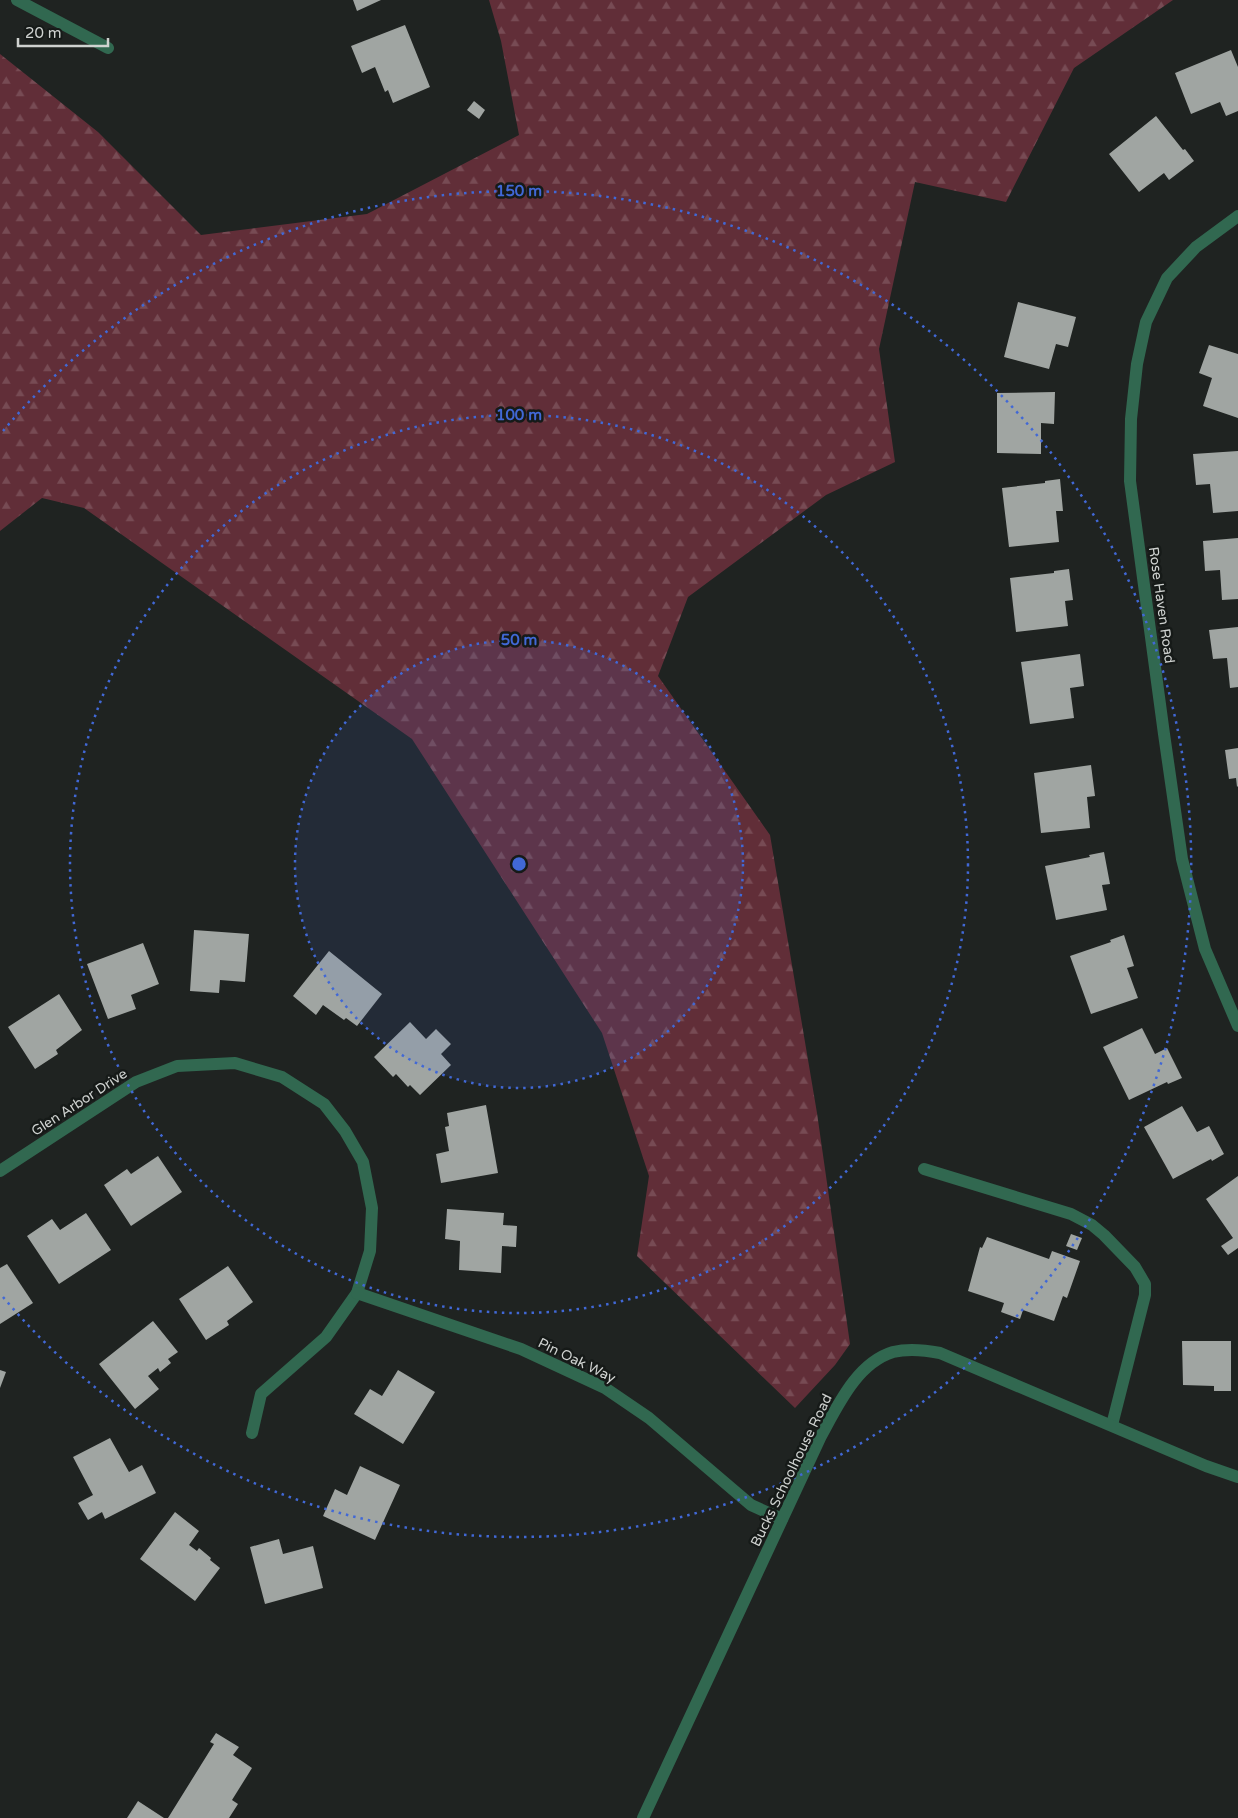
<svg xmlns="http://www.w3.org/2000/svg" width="1238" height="1818" viewBox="0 0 1238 1818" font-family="'Varela Round',sans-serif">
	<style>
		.forest { fill: url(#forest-firs) }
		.building { fill: #a0a5a2 }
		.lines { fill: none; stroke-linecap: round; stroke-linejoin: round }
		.minor { stroke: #316850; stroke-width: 12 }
		.ring { fill: none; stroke: #4168d6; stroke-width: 2.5; stroke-dasharray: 2.5 5 }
		.labels { text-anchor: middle; stroke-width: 5; stroke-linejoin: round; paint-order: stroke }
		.street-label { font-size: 14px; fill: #cfd2d0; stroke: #161a18 }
		.centre { fill: #4168d6; stroke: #161a18; stroke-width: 2.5 }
		.ring-label { font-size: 15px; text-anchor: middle; font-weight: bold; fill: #4168d6; stroke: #161a18; stroke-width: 5; stroke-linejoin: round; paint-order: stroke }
	</style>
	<defs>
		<pattern id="forest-firs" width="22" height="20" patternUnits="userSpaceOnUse" patternTransform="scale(1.25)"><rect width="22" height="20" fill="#612e38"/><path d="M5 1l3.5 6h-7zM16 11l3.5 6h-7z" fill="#774b54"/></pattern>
	</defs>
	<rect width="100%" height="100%" fill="#1f2321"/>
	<!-- forest -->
	<polygon class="forest" points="489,0 1173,0 1074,68 1006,202 915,182 879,349 895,462 826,495 688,597 658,676 770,835 817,1113 850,1344 835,1365 795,1408 637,1256 649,1176 602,1033 412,739 84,508 42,498 0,531 0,54 98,132 201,235 367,214 519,135 501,41"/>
	<!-- building -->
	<g class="building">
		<polygon points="353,0 381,0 357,11"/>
		<polygon points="405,25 430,87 393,103 388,90 385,92 375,67 362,73 351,46"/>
		<polygon points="1231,50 1238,67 1238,111 1226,116 1220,102 1191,114 1175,73"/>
		<polygon points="474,101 485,110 479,119 467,110"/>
		<polygon points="1156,116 1183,150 1185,149 1194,161 1169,180 1164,173 1139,192 1109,154"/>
		<polygon points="1018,302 1076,317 1068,347 1056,344 1049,369 1004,357"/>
		<polygon points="1209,345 1238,354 1238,418 1203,406 1212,378 1199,373"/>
		<polygon points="1055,392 1054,424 1041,423 1041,454 997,453 997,393"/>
		<polygon points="1238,451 1238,511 1213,513 1210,484 1196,485 1193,454"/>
		<polygon points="1060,479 1063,511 1056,511 1059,542 1009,547 1002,488 1045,483 1045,481"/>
		<polygon points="1238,538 1238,599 1222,600 1220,570 1205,571 1203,541"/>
		<polygon points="1069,569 1073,600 1065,601 1068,626 1016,632 1010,578 1054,573 1054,571"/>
		<polygon points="1238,627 1238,687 1230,688 1227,658 1213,659 1209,630"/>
		<polygon points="1080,654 1084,686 1070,688 1074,718 1030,724 1021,662"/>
		<polygon points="1238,748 1238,786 1237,787 1236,778 1229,779 1225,750"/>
		<polygon points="1091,765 1095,796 1087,797 1090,828 1041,833 1034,773"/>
		<polygon points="1104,852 1110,884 1102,885 1107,910 1056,920 1045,866 1090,857 1089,855"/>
		<polygon points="194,930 249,934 245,982 220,980 219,993 190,991"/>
		<polygon points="1124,935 1134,966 1127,968 1138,998 1091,1014 1070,956 1111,942 1110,940"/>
		<polygon points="143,943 159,984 131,995 136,1009 108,1019 87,964"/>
		<polygon points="329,951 382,994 357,1026 346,1018 344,1020 323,1005 316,1015 293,996"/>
		<polygon points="59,994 82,1030 56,1050 58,1054 35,1069 8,1027"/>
		<polygon points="410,1022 426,1039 436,1029 451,1044 441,1054 451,1065 420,1095 410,1085 408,1087 396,1074 393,1077 374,1057"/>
		<polygon points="1142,1028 1155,1054 1167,1048 1182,1078 1168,1084 1167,1082 1129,1100 1103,1047"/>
		<polygon points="486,1105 498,1173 441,1183 436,1154 449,1151 445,1127 449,1126 447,1113"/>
		<polygon points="1182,1106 1197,1132 1209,1126 1224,1154 1212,1161 1211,1159 1173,1179 1144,1127"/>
		<polygon points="158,1156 182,1192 131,1226 104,1185 127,1169 131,1174"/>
		<polygon points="1238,1176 1238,1248 1228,1255 1221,1246 1233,1238 1206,1199"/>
		<polygon points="447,1209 504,1213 503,1225 517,1226 516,1247 502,1246 501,1273 459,1270 460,1241 445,1239"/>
		<polygon points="86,1213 111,1250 59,1284 27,1236 52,1219 60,1230"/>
		<polygon points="1071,1234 1082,1238 1077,1250 1066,1246"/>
		<polygon points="987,1237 1049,1259 1052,1251 1080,1261 1067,1298 1063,1296 1054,1321 1023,1310 1020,1319 1001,1312 1004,1303 968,1291 980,1247 982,1248"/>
		<polygon points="7,1264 33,1303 0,1324 0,1268"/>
		<polygon points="228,1266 253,1302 227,1321 229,1325 206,1340 179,1299"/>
		<polygon points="153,1321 178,1352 168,1359 171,1363 160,1372 158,1368 148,1376 159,1389 135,1409 99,1364"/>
		<polygon points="1182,1341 1231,1341 1231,1391 1214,1391 1214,1386 1183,1385"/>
		<polygon points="0,1370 6,1372 0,1388"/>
		<polygon points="398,1370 435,1392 403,1444 354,1414 370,1389 382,1396"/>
		<polygon points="110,1438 129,1472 142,1465 156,1493 105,1519 102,1512 88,1520 78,1503 93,1495 73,1457"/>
		<polygon points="360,1466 400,1485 375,1540 323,1516 335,1489 347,1495"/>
		<polygon points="175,1512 199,1531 189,1545 197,1551 199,1548 211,1558 210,1560 220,1568 195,1601 140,1559"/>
		<polygon points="279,1539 283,1554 313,1546 323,1588 265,1604 250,1547"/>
		<polygon points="216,1733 239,1747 233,1755 252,1768 232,1800 238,1804 229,1818 168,1818 214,1744 210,1742"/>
		<polygon points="138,1801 164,1818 127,1818"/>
	</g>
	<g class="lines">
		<!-- minor -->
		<g class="minor">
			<polyline points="17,0 108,48"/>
			<polyline points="1238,216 1196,247 1167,278 1146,322 1137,364 1131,419 1130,481 1164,734 1182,859 1205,949 1238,1026"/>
			<polyline points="924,1169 1071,1214 1092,1225 1104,1235 1135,1267 1145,1284 1145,1295 1112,1425"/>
			<polyline points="0,1171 136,1082 177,1066 235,1063 282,1077 324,1104 345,1131 363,1162 372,1208 370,1251 357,1293 326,1337 261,1394 252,1433"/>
			<polyline points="357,1293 521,1349 605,1388 649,1418 751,1505 782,1519"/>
			<path d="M643,1818L821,1436C838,1405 857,1363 893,1352C909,1348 925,1350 940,1353L1206,1466L1238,1477"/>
		</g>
	</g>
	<!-- distance rings -->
	<circle cx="519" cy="864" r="224" fill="#4168d6" fill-opacity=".12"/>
	<g class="ring">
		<circle cx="519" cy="864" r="224"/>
		<circle cx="519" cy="864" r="449"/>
		<path d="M3 431A673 673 0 1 1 3 1297"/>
	</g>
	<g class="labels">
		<!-- street labels -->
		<g class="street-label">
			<text transform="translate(1162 605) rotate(82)" y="5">Rose Haven Road</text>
			<text transform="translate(79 1102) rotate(-33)" y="5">Glen Arbor Drive</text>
			<text transform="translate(577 1360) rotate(26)" y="5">Pin Oak Way</text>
			<text transform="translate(791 1470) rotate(-64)" y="5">Bucks Schoolhouse Road</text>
		</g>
	</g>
	<circle cx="519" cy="864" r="8" class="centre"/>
	<g class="ring-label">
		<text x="519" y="196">150 m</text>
		<text x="519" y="420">100 m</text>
		<text x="519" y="645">50 m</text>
	</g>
	<!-- scale -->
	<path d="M18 38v8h90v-8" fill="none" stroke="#cfd2d0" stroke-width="2.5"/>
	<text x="25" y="38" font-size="15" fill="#cfd2d0" stroke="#161a18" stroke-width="4" paint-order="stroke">20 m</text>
</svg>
